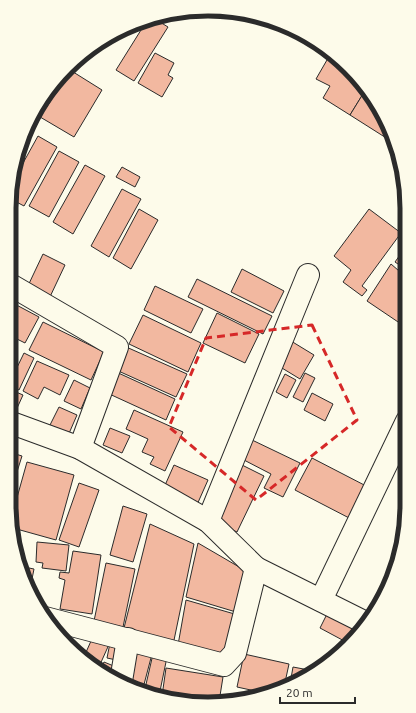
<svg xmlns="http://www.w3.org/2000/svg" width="416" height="713" viewBox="0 0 416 713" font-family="Ubuntu,sans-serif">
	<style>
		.building { fill: #f2b8a0; stroke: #2b2b2b }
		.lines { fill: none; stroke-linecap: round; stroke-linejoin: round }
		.minor-casing { stroke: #2b2b2b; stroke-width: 24 }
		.minor { stroke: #fdfbea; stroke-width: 22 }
		.marked { fill: none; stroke: #d62828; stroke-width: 3; stroke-dasharray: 8 5; stroke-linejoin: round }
		.rim { fill: none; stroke: #2b2b2b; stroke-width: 5 }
	</style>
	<rect width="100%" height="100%" fill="#fdfbea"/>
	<!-- building -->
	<g class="building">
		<polygon points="155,19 168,27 134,81 116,70 146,22"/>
		<polygon points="155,53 174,63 168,75 173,78 162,97 138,83"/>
		<polygon points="331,53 357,77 366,89 350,115 323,98 330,86 316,79"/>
		<polygon points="70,70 102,90 74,137 35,114 39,104 46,108 50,102 43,97"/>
		<polygon points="366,89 380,109 393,138 391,141 350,115"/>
		<polygon points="26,131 31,135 17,159 20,144"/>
		<polygon points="38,136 57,147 24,206 9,198 12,183"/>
		<polygon points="59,151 79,162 49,217 29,206"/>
		<polygon points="85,165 105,176 73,234 53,222"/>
		<polygon points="122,167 140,177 135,187 116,177"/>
		<polygon points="122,189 141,199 109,257 91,246"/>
		<polygon points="139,209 158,220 131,269 113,258"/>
		<polygon points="369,209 401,233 362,286 367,290 362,296 343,282 351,270 334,256"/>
		<polygon points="407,245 407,270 395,262"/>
		<polygon points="43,254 65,265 48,301 26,290"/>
		<polygon points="391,264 406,277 402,287 407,290 407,328 367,301"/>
		<polygon points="242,269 284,291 273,313 231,292"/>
		<polygon points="197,279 272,316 263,334 188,297"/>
		<polygon points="155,286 203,309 191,333 144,310"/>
		<polygon points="9,301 39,317 25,343 9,335"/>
		<polygon points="217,313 259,334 245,363 203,343"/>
		<polygon points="143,315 201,343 188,372 129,344"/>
		<polygon points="43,322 104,352 91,380 29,350"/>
		<polygon points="291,341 314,355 300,379 277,365"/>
		<polygon points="124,346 187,374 176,397 114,369"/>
		<polygon points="24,353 34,358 19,390 9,384"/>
		<polygon points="9,359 17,362 9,379"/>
		<polygon points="37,361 69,375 60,395 44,387 38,399 23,391"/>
		<polygon points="114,371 175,399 166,420 105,392"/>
		<polygon points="305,373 315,378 303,402 293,397"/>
		<polygon points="285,374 296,380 287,398 276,392"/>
		<polygon points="74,380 90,388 81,409 64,401"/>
		<polygon points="9,389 23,395 13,417 9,416"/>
		<polygon points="312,393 333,404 325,421 304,410"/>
		<polygon points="59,407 77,415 67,438 48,429"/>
		<polygon points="134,410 183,432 165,471 150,464 154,457 142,452 148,439 126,429"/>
		<polygon points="110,428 130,436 122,453 103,445"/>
		<polygon points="252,440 300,463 283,497 264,488 271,474 242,459"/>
		<polygon points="9,452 22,456 9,497"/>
		<polygon points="312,458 370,488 353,520 295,490"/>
		<polygon points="27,462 74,475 56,540 13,528 11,519"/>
		<polygon points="240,464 264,476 237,532 213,521"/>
		<polygon points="174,465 208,480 196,507 162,492"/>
		<polygon points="79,483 99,490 79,547 59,540"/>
		<polygon points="123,506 147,514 133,562 110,555"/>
		<polygon points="150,524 194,544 173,645 123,632"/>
		<polygon points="37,542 69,545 66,571 42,568 43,563 36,562"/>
		<polygon points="198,543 246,571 236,612 186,597"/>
		<polygon points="73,551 101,555 92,614 60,609 65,580 59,578 60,572 69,573"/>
		<polygon points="106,563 135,569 123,627 94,621"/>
		<polygon points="19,566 34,569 30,589 19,569"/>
		<polygon points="186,600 238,615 223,657 178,645"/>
		<polygon points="327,614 360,630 348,643 320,628"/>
		<polygon points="95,632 111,640 98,669 87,663 83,659"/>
		<polygon points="110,643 125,646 121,661 107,658"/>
		<polygon points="132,649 152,654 142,692 124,683"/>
		<polygon points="153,654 167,657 159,696 144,693"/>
		<polygon points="244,654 289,664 284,687 269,694 237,687"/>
		<polygon points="104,662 121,669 116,679 100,670"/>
		<polygon points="293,667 314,671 290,684"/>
		<polygon points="166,668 223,677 219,702 208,704 162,696"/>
	</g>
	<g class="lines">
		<defs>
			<g id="minor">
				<polyline points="9,284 117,347 80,448"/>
				<polyline points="9,422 80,448 208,521 256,568 366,623"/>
				<polyline points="208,521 308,275"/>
				<polyline points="321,600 407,421"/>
				<polyline points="45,618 224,665 235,653 256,568"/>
				<polyline points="121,681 128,639"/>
			</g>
		</defs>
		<!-- minor casing -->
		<use href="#minor" class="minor-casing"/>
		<!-- minor -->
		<use href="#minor" class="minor"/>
	</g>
	<!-- marked area -->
	<path class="marked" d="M312,325L357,420L256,500L169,427L206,338Z"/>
	<!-- crop -->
	<path d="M0 0H416V713H0ZM208 16H208A192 192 0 0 1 400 208V505A192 192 0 0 1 208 697H208A192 192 0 0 1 16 505V208A192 192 0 0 1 208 16Z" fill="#fdfbea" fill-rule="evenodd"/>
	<path class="rim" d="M208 16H208A192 192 0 0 1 400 208V505A192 192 0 0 1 208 697H208A192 192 0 0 1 16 505V208A192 192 0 0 1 208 16Z"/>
	<!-- scale -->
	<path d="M280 697v6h75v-6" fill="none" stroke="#2b2b2b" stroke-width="2"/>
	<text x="286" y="697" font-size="12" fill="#2b2b2b" stroke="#fdfbea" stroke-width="3" paint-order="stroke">20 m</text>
</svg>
